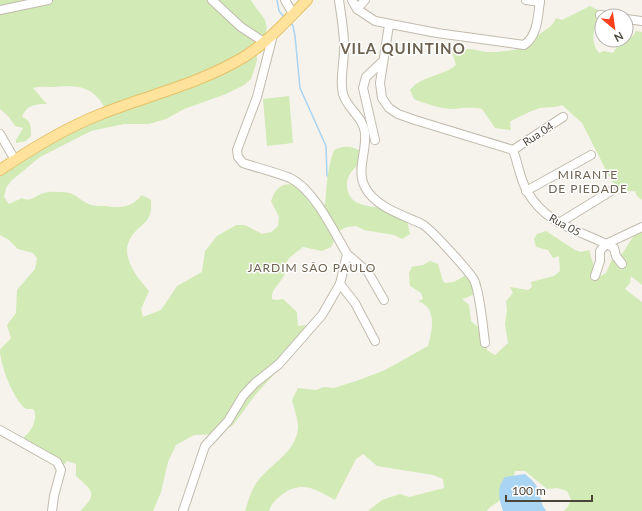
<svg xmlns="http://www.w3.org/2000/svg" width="642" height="511" viewBox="0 0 642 511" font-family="Lato,sans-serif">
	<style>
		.green { fill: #d2eab5 }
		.water { fill: #a9d4f2 }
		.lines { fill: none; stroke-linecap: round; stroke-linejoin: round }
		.stream { stroke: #a9d4f2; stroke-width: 1.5 }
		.minor-casing { stroke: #c2bbae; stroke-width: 10 }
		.major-casing { stroke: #e6c16a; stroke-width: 12 }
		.minor { stroke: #fff; stroke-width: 8 }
		.major { stroke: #ffe39c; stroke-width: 10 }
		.labels { text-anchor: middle; stroke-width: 3; stroke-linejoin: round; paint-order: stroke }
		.street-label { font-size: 11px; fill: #4b4439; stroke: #fff }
		.neighbourhood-label { font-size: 12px; letter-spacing: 1px; fill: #6e6250; stroke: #fff }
		.district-label { font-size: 15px; font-weight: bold; letter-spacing: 1px; fill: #6e6250; stroke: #fff }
	</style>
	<rect width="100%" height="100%" fill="#f6f3ec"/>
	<!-- green -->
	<g class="green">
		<path d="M0,0H251C259,15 271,18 265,37L256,42L257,61L251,79L244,85L226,94L184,109L166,119L149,124H124L91,131L40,157L11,181L6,188L4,197L9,204L22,198C31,203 35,195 44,193C50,191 57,192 63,192C75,192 80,201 91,205C95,206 101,206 106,206C121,208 131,208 142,195L151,200C153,223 142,222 131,237C119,256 137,277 149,291L141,309L143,317L161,310L177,286L202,272L205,251L217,236L236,225H245L262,234L271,232L278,226L279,217L271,201C276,186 284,181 299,186L309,202L316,208L325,204C327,184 327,169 334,150C345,145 351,146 361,151L362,161C354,168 346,175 347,187C350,215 387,201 403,216C407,220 409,228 410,234L402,239L394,235L364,230L356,226L347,227L339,231L331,247L322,251L303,247L289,258L284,267L286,269C285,281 270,288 272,299L276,300L283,299L297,312L298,326L307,325L310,328L309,334L306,340L256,394L233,425L219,434L194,435L176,445L168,462L161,492L153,511H80C98,494 93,491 76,476V464L67,461L60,469L52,455L24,440V437C32,430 36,422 35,412L33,409H26C14,401 0,365 0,350C2,346 8,342 11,338L7,325L16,313L17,290L35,269L37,258L33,253L18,249L9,240L0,235V176L106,110C93,85 78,85 53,87C46,87 40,86 33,88L47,104C36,104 26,105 22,117C31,120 31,127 31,136L26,141L16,143V140L23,128L15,126L9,117L0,109Z"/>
		<path d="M590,6L600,11C596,26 588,40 599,53L604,51L613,53L619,44L632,37L636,31L642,32V200L637,196L635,191C624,192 619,189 612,182L582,123L562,105C555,108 548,107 540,108C535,109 514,119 510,122L511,130L495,128L482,109C472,107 464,108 454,109C445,110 423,103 414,99L410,90C422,75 442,77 456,65L452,52C467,44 479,53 494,52C498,52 515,50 519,49C529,46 533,39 541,33C548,28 553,26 556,18L562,20Z"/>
		<polygon points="289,96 293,143 267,146 263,99"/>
		<path d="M642,223V285L631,276L630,283L625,289L642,302V511H563L567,508L571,500L567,491L557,488L547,489L525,471H515C513,480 507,496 499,501C494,505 491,505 487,511H368L382,500L400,494L409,497L444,488L443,479L433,475L377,466L363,454L356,459L335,500C317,490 302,480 283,494C276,499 271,504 269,511H245C248,502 251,490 257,482C270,464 297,452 298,427C298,419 294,408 292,400L298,388L316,390L324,387L334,388L359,380L385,370L428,346C432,331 438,308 418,301L423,299L421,293L410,286L409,273L412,267H410L423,265L430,261L438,264L443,281L445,283L454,282L469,273L477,276L481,284C476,294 472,296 462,299L469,305L471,321L484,332L487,350L495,355L508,343L505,324L507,310L506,301L513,293L510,287L528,290L532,287L531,282L554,276L560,271L559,256L553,258L548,250L536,247L534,239L537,234L546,231L575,250L581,252L589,250L596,273L601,276L606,273L612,259L622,254Z"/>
	</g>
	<!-- water -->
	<path class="water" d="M525,474C531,479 537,484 539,492C542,499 540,504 546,510L545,511H503C499,499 496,488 505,477Z"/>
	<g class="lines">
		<!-- stream -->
		<g class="stream">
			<polyline points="277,0 279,11 284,17"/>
			<polyline points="290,22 293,26 295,36 300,88 326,146 327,176"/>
		</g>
		<defs>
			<g id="minor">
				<polyline points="212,0 241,27 264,42"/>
				<polyline points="285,0 293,14"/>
				<path d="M339,0C341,15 344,30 344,45C345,61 339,79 343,94C347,109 363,116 365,133C367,151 356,170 365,187C375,207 403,215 422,224C430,228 469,271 474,280C480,292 483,328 485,343"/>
				<path d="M352,0L357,9L375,21L437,33L524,45C538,36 538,15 540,0"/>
				<polyline points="526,0 540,2"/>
				<polyline points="357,9 365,0"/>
				<polyline points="0,10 48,0"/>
				<polyline points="600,15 608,16"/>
				<polyline points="626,19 642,21"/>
				<polyline points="389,25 380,83 382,98 389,108 398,114 415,120 513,150"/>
				<polyline points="0,134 15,160"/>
				<polyline points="375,140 363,88 366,77 382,62"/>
				<path d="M513,150C518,163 520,179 527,191C547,227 582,230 614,248L616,256L622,264"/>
				<polyline points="513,150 563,117"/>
				<polyline points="526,191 591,155"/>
				<polyline points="559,223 611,191"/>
				<polyline points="347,254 368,272 384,300"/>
				<polyline points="595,276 600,261 600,251 606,244 642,227"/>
				<polyline points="340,284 355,303 375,341"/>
				<polyline points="0,430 57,462 61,470 54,496 52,511"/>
				<path d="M183,511L205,446L228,421L243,396L255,383L279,364L322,315L340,284L347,254C334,232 314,189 290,178C275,172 258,168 243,163L238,157L237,150L257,97L273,35"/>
			</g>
			<path id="major" d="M0,170C31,149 65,128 101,114C149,95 199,84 244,57C268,42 287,20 307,0"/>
		</defs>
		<!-- minor casing -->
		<use href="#minor" class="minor-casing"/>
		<!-- major casing -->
		<use href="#major" class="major-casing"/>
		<!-- minor -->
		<use href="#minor" class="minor"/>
		<!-- major -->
		<use href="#major" class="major"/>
	</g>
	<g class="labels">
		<!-- street labels -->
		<g class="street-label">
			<text transform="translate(538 134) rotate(-33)" y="4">Rua 04</text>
			<text transform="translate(565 225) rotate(29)" y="4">Rua 05</text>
		</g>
		<!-- neighbourhood labels -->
		<g class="neighbourhood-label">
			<text x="588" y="179">MIRANTE<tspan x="588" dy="14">DE PIEDADE</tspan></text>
			<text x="312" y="272">JARDIM SÃO PAULO</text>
		</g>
		<!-- district labels -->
		<g class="district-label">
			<text x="403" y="54">VILA QUINTINO</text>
		</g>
	</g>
	<!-- north arrow -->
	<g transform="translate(614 28) rotate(151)"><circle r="19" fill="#ffffff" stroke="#b7b4b0"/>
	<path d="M0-3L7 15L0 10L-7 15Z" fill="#fc3f1d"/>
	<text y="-6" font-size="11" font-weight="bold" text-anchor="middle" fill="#4b4439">N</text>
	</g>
	<!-- scale -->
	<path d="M506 495v6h86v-6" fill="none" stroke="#4b4439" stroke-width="2"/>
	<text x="512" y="495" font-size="12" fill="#4b4439" stroke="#ffffff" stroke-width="3" paint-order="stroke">100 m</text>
</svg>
